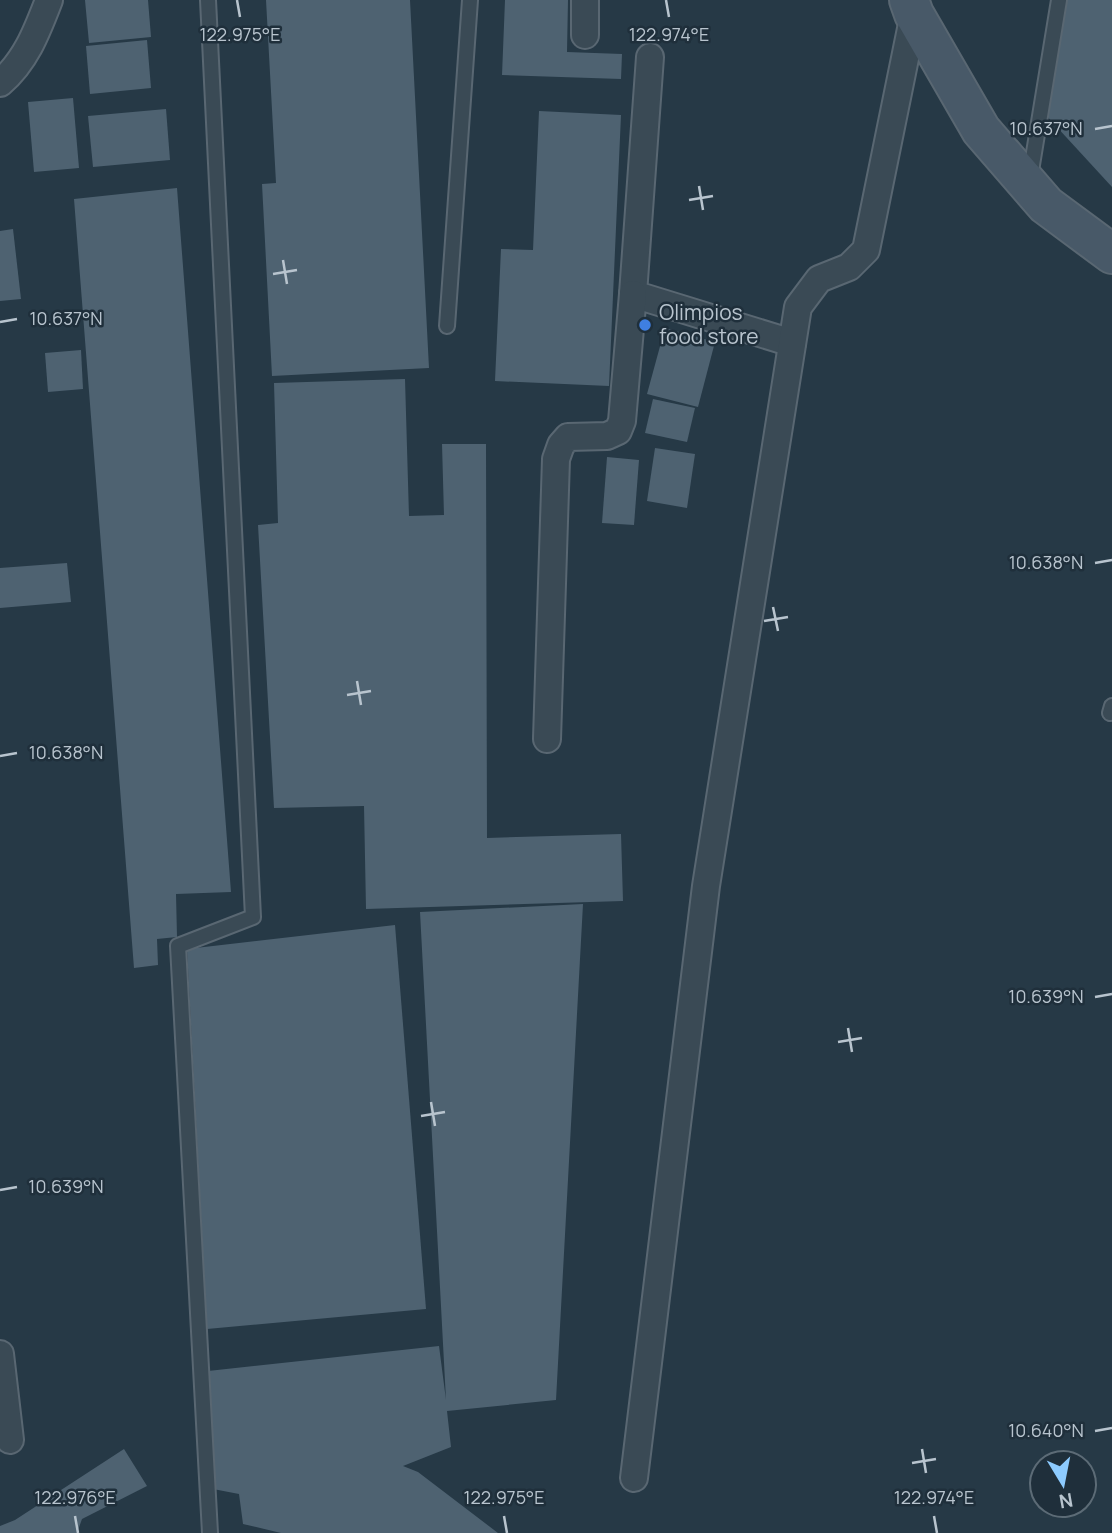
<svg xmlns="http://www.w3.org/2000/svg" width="1112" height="1533" viewBox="0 0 1112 1533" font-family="Manrope,sans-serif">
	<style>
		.building { fill: #4e6271 }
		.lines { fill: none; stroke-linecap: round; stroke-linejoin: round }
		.lane-casing { stroke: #596772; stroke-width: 18 }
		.street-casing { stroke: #596772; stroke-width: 30 }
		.secondary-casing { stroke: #596772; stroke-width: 42 }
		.lane { stroke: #3a4a55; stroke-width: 14 }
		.street { stroke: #3a4a55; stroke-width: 26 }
		.secondary { stroke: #485968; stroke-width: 38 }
		.ticks { fill: none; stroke: #b8c4ce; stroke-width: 2.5 }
		.shop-dot { fill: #3f7fe0; stroke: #1f2f3b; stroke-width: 2.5 }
		.labels { text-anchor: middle; stroke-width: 5; stroke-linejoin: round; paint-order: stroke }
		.poi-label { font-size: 21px; fill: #b8c4ce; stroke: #1f2f3b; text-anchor: start }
		.ticks-label { font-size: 18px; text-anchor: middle; fill: #b8c4ce; stroke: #1f2f3b; stroke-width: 5; stroke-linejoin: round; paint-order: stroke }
	</style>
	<rect width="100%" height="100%" fill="#263946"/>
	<!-- building -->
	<g class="building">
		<polygon points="85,0 148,0 151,37 89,43"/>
		<polygon points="266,0 410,0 429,368 272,376 262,184 276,183"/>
		<polygon points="505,0 568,0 567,52 622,54 621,79 502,75"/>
		<polygon points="1066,0 1112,0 1112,187 1044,113"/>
		<polygon points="147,40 151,88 90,94 86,46"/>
		<polygon points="73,98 79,168 34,172 28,102"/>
		<polygon points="166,109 170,160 93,167 88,116"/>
		<polygon points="539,111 621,115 609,386 495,381 501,249 533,250"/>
		<polygon points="177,188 231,892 176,894 177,937 157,939 158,965 134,968 74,199"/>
		<polygon points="13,229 21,299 0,301 0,231"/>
		<polygon points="665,328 715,342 698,407 647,394"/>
		<polygon points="81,350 83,389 48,392 45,353"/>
		<polygon points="405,379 409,516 444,515 442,444 486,444 487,838 621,834 623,901 366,909 364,806 274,808 258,525 278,523 274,383"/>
		<polygon points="653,399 695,408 687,442 645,433"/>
		<polygon points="655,448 695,454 687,508 647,501"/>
		<polygon points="607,457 639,460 634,525 602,523"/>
		<polygon points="67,563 71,602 0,608 0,568"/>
		<polygon points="583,904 556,1400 447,1411 451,1447 403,1466 418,1472 498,1533 281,1533 243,1524 239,1494 213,1489 208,1371 439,1346 446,1400 420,912"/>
		<polygon points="395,925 426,1309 207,1329 187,949"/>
		<polygon points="124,1449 147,1486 82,1519 77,1533 0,1533 0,1526 15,1520"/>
	</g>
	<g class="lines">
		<defs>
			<g id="lane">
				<polyline points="208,0 253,917 178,946 210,1533"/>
				<polyline points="1030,177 1059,0"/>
				<polyline points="447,326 470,0"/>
				<polyline points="1110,713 1112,706"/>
			</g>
			<g id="street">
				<polyline points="585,0 585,35"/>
				<polyline points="650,57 633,294 792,343"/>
				<path d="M0,83C26,61 37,31 49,0"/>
				<polyline points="547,739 556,459 561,445 568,437 607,436 618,431 622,421 633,294"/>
				<polyline points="0,1354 10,1440"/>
				<polyline points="634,1478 706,886 798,307 819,279 849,267 866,250 914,14"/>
			</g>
			<polyline id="secondary" points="909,0 914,14 981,130 1046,205 1112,254"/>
		</defs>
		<!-- lane casing -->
		<use href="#lane" class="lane-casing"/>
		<!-- street casing -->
		<use href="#street" class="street-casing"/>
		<!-- secondary casing -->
		<use href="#secondary" class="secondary-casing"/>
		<!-- lane -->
		<use href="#lane" class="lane"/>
		<!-- street -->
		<use href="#street" class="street"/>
		<!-- secondary -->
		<use href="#secondary" class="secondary"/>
	</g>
	<!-- ticks -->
	<path class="ticks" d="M237,0L240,17M666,0L669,17M1095,129L1112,126M699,186L703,210M689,200L713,196M283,260L287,284M273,274L297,270M0,322L17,319M1095,563L1112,560M773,607L778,631M764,621L788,617M357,681L361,705M347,695L371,691M0,756L17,753M1095,997L1112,994M848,1028L852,1052M838,1042L862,1038M431,1102L435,1126M421,1116L445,1112M0,1190L17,1187M1095,1431L1112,1428M922,1449L926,1473M912,1463L936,1459M75,1516L78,1533M504,1516L507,1533M934,1516L937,1533"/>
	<!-- markers -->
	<circle class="shop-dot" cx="645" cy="325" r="7"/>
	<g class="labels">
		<!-- poi labels -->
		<g class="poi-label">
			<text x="659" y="320">Olimpios<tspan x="659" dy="24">food store</tspan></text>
		</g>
	</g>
	<g class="ticks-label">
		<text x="240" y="41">122.975°E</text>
		<text x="669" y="41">122.974°E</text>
		<text x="1046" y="135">10.637°N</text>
		<text x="66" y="325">10.637°N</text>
		<text x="1046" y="569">10.638°N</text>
		<text x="66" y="759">10.638°N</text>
		<text x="1046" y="1003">10.639°N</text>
		<text x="66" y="1193">10.639°N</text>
		<text x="1046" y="1437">10.640°N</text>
		<text x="75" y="1504">122.976°E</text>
		<text x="504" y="1504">122.975°E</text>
		<text x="934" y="1504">122.974°E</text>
	</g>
	<!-- north arrow -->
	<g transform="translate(1063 1484) rotate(170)"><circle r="33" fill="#1f2f3b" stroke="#5c6b76" stroke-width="2"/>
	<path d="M0-5L12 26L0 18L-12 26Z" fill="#8dcbff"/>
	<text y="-10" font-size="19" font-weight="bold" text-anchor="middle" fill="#b8c4ce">N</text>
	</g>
</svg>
